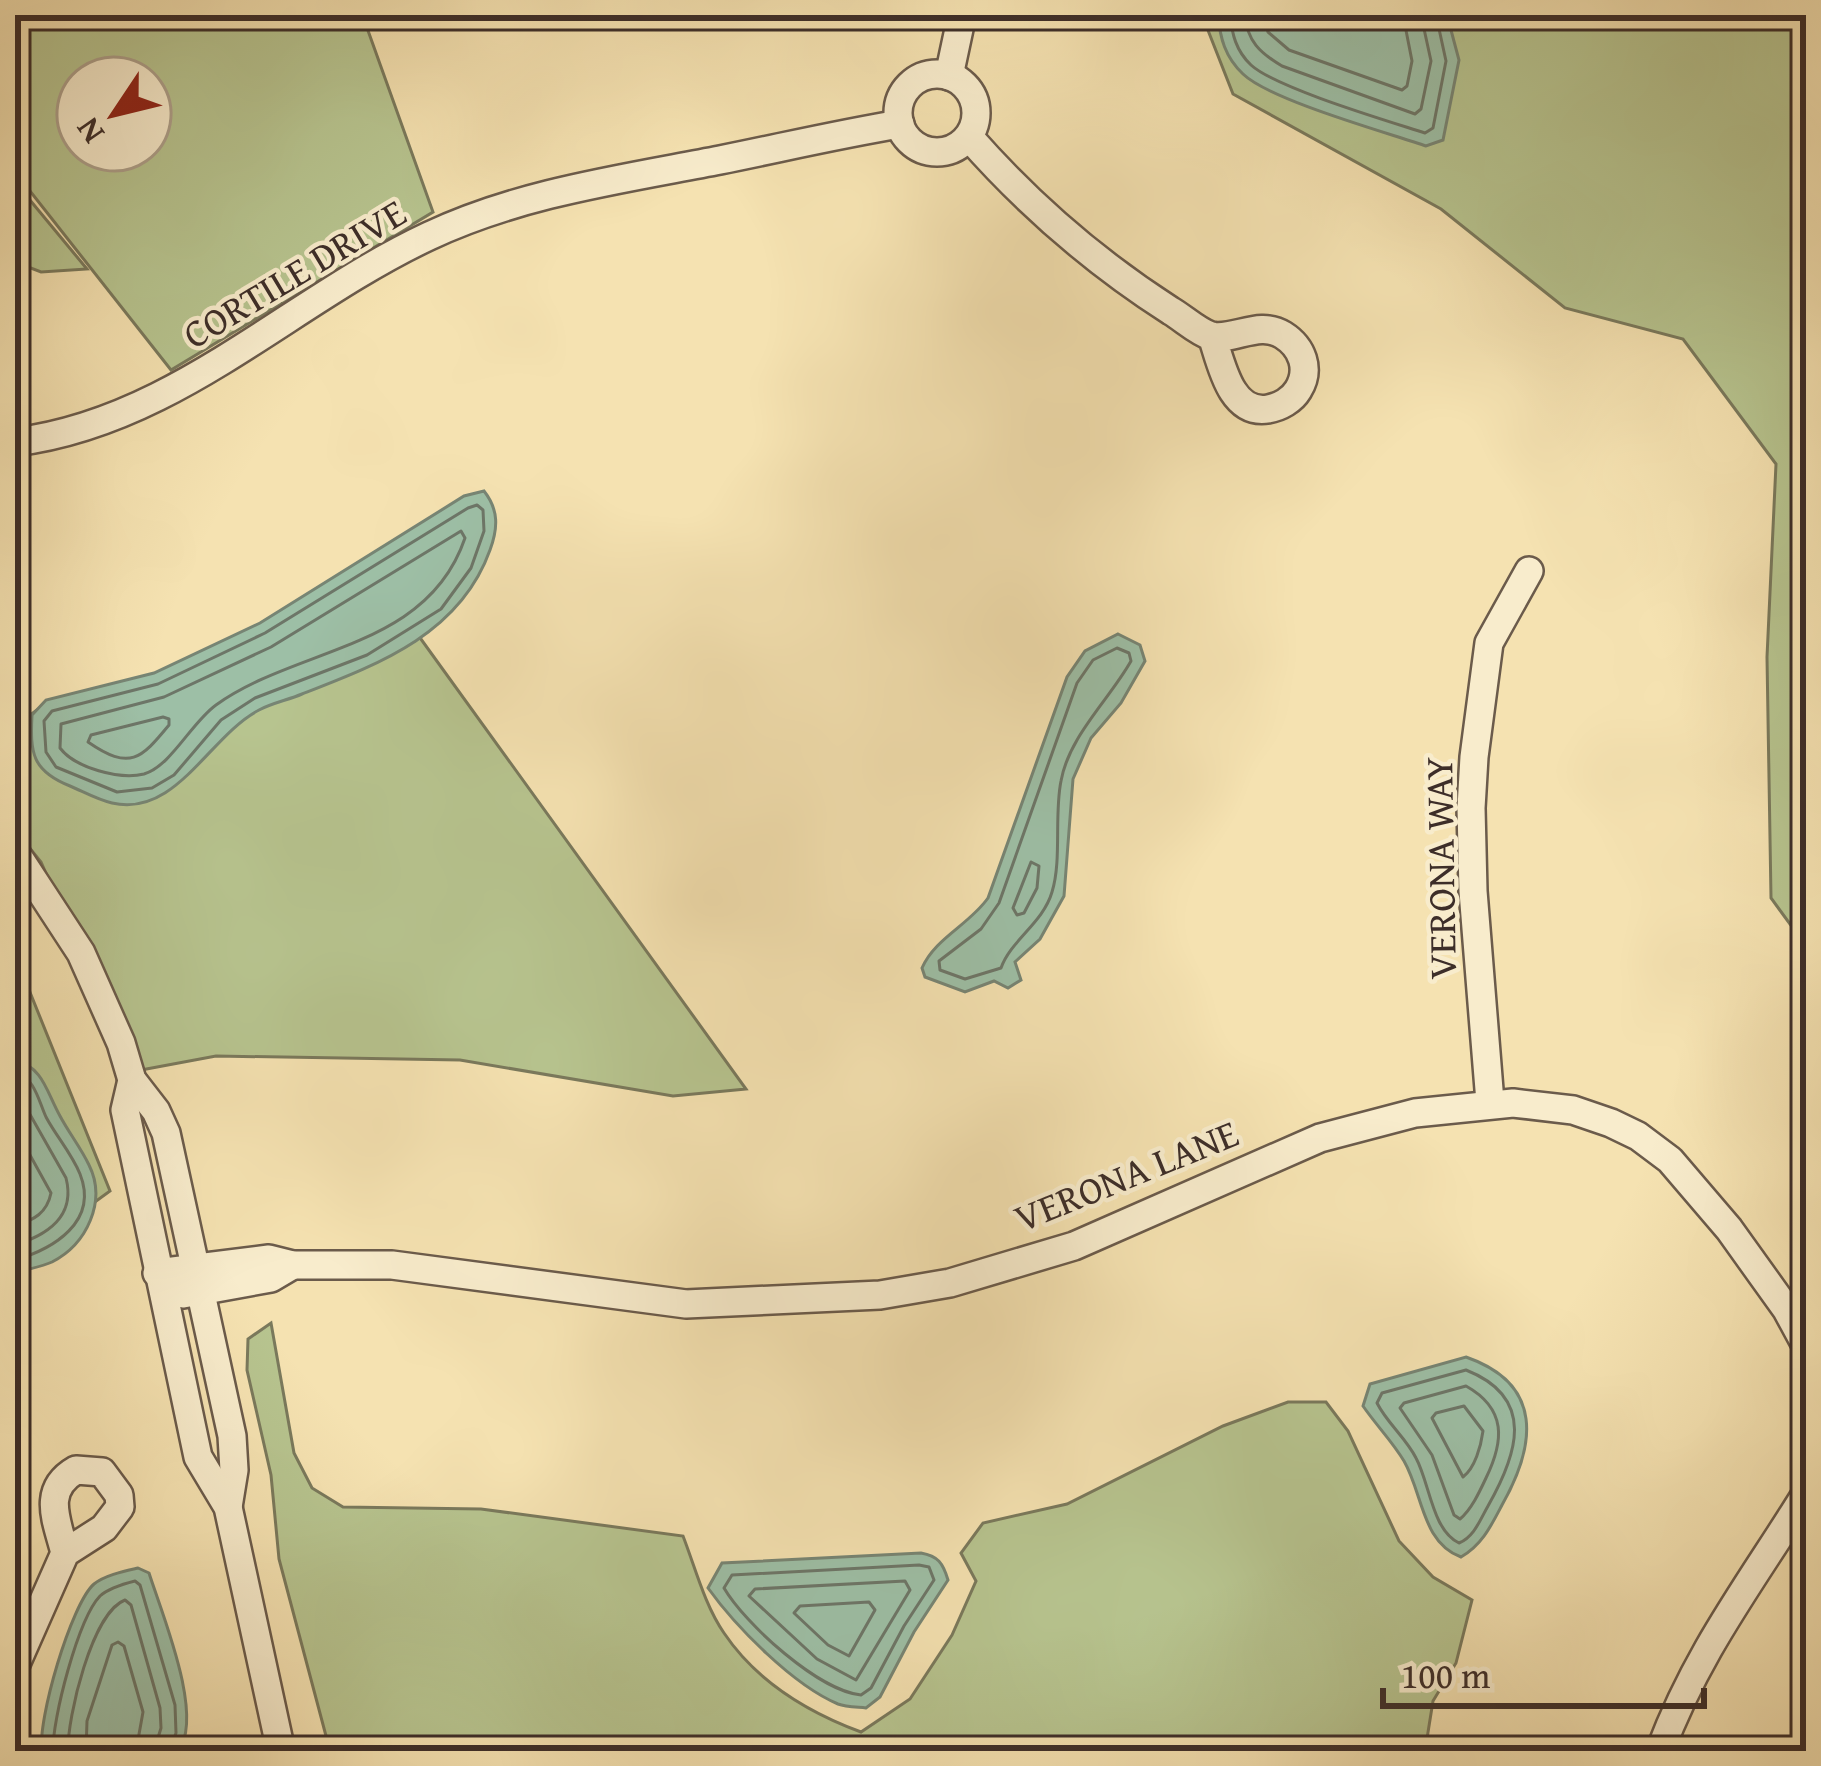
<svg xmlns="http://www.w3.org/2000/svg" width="1821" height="1766" viewBox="0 0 1821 1766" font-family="'Gentium Book Plus',serif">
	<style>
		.green { fill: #b7c48f; stroke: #7a795c; stroke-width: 3; fill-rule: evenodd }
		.water { fill: #9dbfa6; stroke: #778574; stroke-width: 3 }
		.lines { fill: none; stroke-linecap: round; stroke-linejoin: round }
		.shore { stroke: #6d7668; stroke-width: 3 }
		.minor-casing { stroke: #6b5b4b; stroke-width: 32 }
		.minor { stroke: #f8eccc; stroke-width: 27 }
		.labels { text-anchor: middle; stroke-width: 9; stroke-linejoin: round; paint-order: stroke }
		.street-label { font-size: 39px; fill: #3d2e29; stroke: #f8eccc }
	</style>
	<rect width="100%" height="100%" fill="#f5e2b1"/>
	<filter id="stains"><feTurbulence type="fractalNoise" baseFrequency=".00167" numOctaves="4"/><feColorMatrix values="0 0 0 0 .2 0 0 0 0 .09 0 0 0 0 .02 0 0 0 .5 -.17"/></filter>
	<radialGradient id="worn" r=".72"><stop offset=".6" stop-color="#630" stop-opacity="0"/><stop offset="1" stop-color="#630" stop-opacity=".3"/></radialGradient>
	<!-- green -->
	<g class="green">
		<path d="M15,15H358L366,25L433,212L171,370L15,172ZM150,78V150H78V78Z"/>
		<polygon points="1202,15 1806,15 1806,946 1771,898 1767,657 1776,464 1683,339 1565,308 1441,209 1233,94"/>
		<polygon points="15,182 87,269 41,272 15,262"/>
		<polygon points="366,563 746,1089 673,1096 460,1060 216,1056 125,1073 102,1000 41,862 15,830 15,726 44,705 179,672"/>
		<polygon points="15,955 110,1191 15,1260"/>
		<path d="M271,1323L294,1453L312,1488L343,1507L481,1509L683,1536C695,1567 705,1606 724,1633C757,1682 807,1712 861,1732L910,1699L952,1635L976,1581L961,1553L983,1523L1067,1504L1223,1426L1288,1402H1326L1348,1431L1399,1541L1433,1577L1472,1600L1456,1663L1433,1701L1425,1751H330L279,1559L271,1475L247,1370L248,1339Z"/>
	</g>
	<!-- water -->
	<g class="water">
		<path d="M1218,15H1447L1459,60L1443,140L1426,146C1385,132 1270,100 1243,74C1225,57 1220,38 1218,15Z"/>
		<path d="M484,491C499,510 498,528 490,550C460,634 379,664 302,694C288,700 272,703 259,710C209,736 176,818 112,803C98,800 84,792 70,786C32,771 30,753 32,715L46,700L154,673L260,623L464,496Z"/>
		<path d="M1118,634L1140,645L1145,661L1121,703L1091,738L1073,779L1064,896L1040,939L1015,962L1021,980L1008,988L994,981L965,992L925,977L922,968C935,938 969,925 988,898L1067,677L1085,651Z"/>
		<path d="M15,1059C44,1069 46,1091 60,1116C69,1133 81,1148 89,1165C107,1201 87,1244 52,1262C41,1267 27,1269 15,1273Z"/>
		<path d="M1466,1357C1544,1384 1536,1445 1502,1505C1491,1526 1482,1545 1461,1557C1422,1543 1423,1494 1404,1461C1392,1441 1376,1425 1363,1406L1370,1384Z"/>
		<path d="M921,1553C938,1556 943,1563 948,1580L914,1632L880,1697L866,1708C857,1707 846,1707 838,1704C793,1685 736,1627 708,1588L722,1563Z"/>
		<path d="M138,1568L149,1573C162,1614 205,1717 178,1751H42C37,1721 71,1604 94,1584C105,1575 125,1571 138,1568Z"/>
	</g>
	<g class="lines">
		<!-- shore -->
		<g class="shore">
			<path d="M1230,15C1232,34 1236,51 1251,65C1276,88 1388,121 1425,133L1433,128L1446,61L1436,15"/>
			<path d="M1245,15C1247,41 1260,53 1282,66L1415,114L1421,109L1431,61L1421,15"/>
			<polyline points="1263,15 1268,32 1289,50 1402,90 1407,86 1412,61 1403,15"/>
			<polygon points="477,505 483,510 484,531 471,568 441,609 367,655 255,698 221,720 174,775 152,788 117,792 56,767 46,752 44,721 52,711 158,684 265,633 468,508"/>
			<path d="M461,531L465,538C427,650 298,646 216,705C191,723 171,766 144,774C120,780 75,768 60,748L61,724L164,697L271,647Z"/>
			<path d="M1117,648L1129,653L1131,661C1109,700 1069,736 1061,781C1054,815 1062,860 1052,892C1043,923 1011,940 1001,968L965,979L940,970L939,961L981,929L999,903L1077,683L1093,660Z"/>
			<path d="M163,717L169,719V725C141,759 130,771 88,742L91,735Z"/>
			<polygon points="1031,862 1039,866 1037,888 1024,913 1017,915 1013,908"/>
			<path d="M15,1071C35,1079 38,1099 46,1117C56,1136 72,1154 80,1174C99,1222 53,1249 15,1260"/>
			<path d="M15,1088L66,1178C76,1217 47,1235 15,1245"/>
			<path d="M15,1128L51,1193C47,1213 34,1220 15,1226"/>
			<path d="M1466,1370C1537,1398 1517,1455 1488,1506C1480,1520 1474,1537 1459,1543C1432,1530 1430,1484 1416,1458C1406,1438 1387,1423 1377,1403L1382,1393Z"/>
			<path d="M1466,1386C1507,1409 1504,1441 1486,1478C1479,1493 1471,1510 1460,1519L1454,1515L1432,1455L1400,1408L1404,1403Z"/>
			<path d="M1464,1406L1483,1431C1481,1446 1475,1468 1463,1477L1432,1418L1436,1413Z"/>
			<path d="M919,1565L929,1567L934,1580L904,1626L871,1688L861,1695C819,1691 745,1624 724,1588L732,1575Z"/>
			<polygon points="905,1581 910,1590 856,1680 817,1659 749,1596 755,1589"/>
			<polygon points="869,1602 875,1610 849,1656 828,1645 794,1613 800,1606"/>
			<path d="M53,1751C52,1720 78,1619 100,1596C109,1588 123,1584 135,1581L140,1585L175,1705L176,1733L169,1751"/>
			<path d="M68,1751C67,1718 92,1612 125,1600L131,1605L160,1708L161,1728L154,1751"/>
			<polyline points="86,1751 87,1721 112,1645 118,1642 124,1646 143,1712 136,1751"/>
		</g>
		<defs>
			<g id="minor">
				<circle cx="937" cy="113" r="39"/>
				<polyline points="949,76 962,15"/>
				<path d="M969,137C1028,204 1096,263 1171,311C1183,318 1198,332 1211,336C1234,341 1259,320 1283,335C1302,347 1311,369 1298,390C1292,400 1280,407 1268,409C1230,415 1221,362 1212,336"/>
				<path d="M15,442C175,422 288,302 429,236C520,193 622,179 720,160C780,148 839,134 900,124"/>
				<polyline points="15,852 81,953 121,1043 132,1080 156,1111 166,1133 232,1436 234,1470 228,1507"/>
				<polyline points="132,1080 125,1110 198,1457 228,1507 281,1751"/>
				<polyline points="1490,1102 1473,891 1471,808 1474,757 1489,643 1529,571"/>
				<polyline points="157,1273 269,1259 293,1265 392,1265 686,1304 880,1295 950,1283 1074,1246 1320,1138 1415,1113 1513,1103 1573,1110 1611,1123 1638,1136 1670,1160 1729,1229 1787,1310 1806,1345"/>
				<polyline points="183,1294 271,1278 293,1265"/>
				<path d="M15,1666L65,1553L104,1528L120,1507L119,1495L102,1472L76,1470C41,1490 57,1521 65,1553"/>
				<path d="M1660,1751C1698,1650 1751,1583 1806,1494"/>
			</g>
		</defs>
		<!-- minor casing -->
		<use href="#minor" class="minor-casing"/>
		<!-- minor -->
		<use href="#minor" class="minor"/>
	</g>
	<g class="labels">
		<!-- street labels -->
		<g class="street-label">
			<text transform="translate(294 273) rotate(-31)" y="14">CORTILE DRIVE</text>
			<text transform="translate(1440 868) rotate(-91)" y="14">VERONA WAY</text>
			<text transform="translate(1126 1175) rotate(-22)" y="14">VERONA LANE</text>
		</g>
	</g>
	<!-- margin -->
	<rect width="1821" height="1766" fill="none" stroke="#f5e2b1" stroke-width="60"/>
	<rect x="18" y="18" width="1785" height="1730" fill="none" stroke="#3d2e29" stroke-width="6"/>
	<rect x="30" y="30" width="1761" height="1706" fill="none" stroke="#3d2e29" stroke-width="3"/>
	<!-- north arrow -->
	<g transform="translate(114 114) rotate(235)"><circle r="57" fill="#f8eccc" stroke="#ada08b" stroke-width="3"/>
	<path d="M0-9L21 45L0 30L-21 45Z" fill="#8f2418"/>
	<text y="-18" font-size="33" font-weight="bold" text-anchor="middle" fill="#3d2e29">N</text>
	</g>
	<!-- scale -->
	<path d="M1383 1688v18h321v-18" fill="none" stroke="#3d2e29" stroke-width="6"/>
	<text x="1401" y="1688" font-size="36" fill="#3d2e29" stroke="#f8eccc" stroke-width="9" paint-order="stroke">100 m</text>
	<rect width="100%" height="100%" filter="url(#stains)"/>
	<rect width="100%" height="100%" fill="url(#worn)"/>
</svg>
